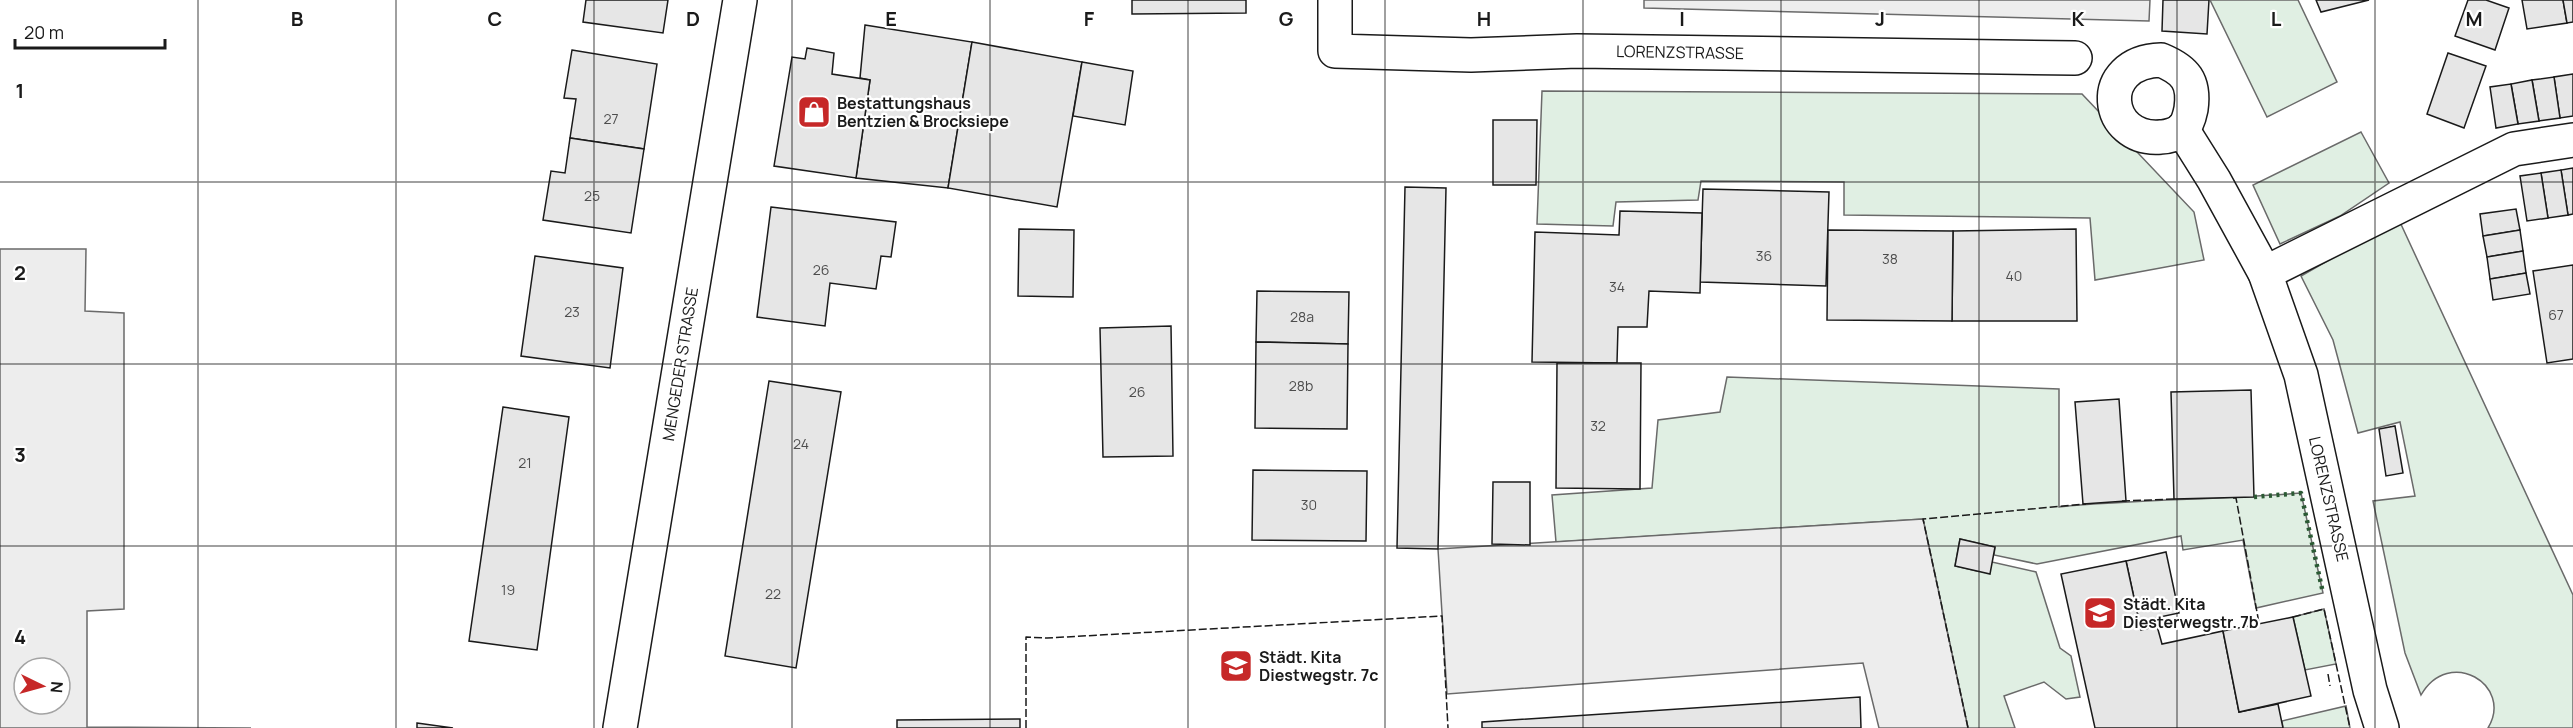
<svg xmlns="http://www.w3.org/2000/svg" width="2573" height="728" viewBox="0 0 2573 728" font-family="Manrope,sans-serif">
	<style>
		.green { fill: #e0efe3; stroke: #6a6a6a; stroke-width: 1.5 }
		.parking { fill: #ededed; stroke: #6a6a6a; stroke-width: 1.5; fill-rule: evenodd }
		.building { fill: #e6e6e6; stroke: #1a1a1a; stroke-width: 1.5 }
		.lines { fill: none; stroke-linecap: round; stroke-linejoin: round }
		.minor-casing { stroke: #1a1a1a; stroke-width: 36 }
		.secondary-casing { stroke: #1a1a1a; stroke-width: 36 }
		.minor { stroke: #fff; stroke-width: 33 }
		.secondary { stroke: #fff; stroke-width: 33 }
		.hedge { stroke: #2b5a34; stroke-width: 4.5; stroke-dasharray: 3 4.5; stroke-linecap: butt }
		.fence { stroke: #1a1a1a; stroke-width: 1.5; stroke-dasharray: 8 3; stroke-linecap: butt }
		.grid { fill: none; stroke: #1a1a1a; stroke-width: 1.5; stroke-opacity: 0.55 }
		.labels { text-anchor: middle; stroke-width: 4.5; stroke-linejoin: round; paint-order: stroke }
		.number-label { font-size: 14px; fill: #4d4d4d }
		.street-label { font-size: 16px; fill: #1a1a1a; stroke: #fff }
		.poi-label { font-size: 16px; font-weight: bold; fill: #1a1a1a; stroke: #fff; text-anchor: start }
		.grid-label { font-size: 20px; text-anchor: middle; font-weight: bold; fill: #1a1a1a; stroke: #fff; stroke-width: 4.5; stroke-linejoin: round; paint-order: stroke }
	</style>
	<rect width="100%" height="100%" fill="#fff"/>
	<!-- green -->
	<g class="green">
		<polygon points="2210,0 2298,0 2337,82 2267,117"/>
		<polygon points="1542,91 2082,94 2194,212 2204,260 2095,280 2090,218 1844,215 1844,182 1701,181 1698,200 1616,202 1613,226 1537,224"/>
		<polygon points="2361,132 2389,183 2340,216 2280,244 2253,185"/>
		<path d="M2399,220L2573,595V728H2488C2514,685 2449,646 2421,695L2405,653L2373,501L2415,496L2400,422L2358,433L2333,340L2301,276Z"/>
		<path d="M1727,377L2059,389V507C2140,499 2220,500 2301,493L2323,593L2256,608L2243,540L2183,550L2181,536L2037,564L1994,555L1995,547L1960,539L1955,566L1977,571L1992,562L2036,572L2060,648L2071,656L2080,697L2066,699L2044,682L2004,696L2015,728H1968L1923,519L1556,542L1552,495L1652,488L1658,420L1720,412Z"/>
		<polygon points="2324,609 2336,664 2305,670 2293,617"/>
		<polygon points="2346,706 2350,728 2283,728 2282,721"/>
	</g>
	<!-- parking -->
	<g class="parking">
		<polygon points="1644,0 2150,0 2149,21 1644,8"/>
		<path d="M0,249H86L85,311L124,313V609L87,611V727L251,728H0ZM24,668H60V704H24Z"/>
		<polygon points="1923,519 1968,728 1879,728 1863,663 1447,694 1438,549"/>
	</g>
	<!-- building -->
	<g class="building">
		<polygon points="586,0 668,0 663,33 583,22"/>
		<polygon points="1132,0 1246,0 1246,13 1132,14"/>
		<polygon points="2163,0 2209,0 2207,34 2162,31"/>
		<polygon points="2316,0 2369,0 2321,12"/>
		<polygon points="2468,0 2486,0 2509,8 2495,50 2455,36"/>
		<polygon points="2522,0 2563,0 2567,23 2527,29"/>
		<polygon points="2563,0 2573,0 2573,22 2567,23"/>
		<polygon points="865,25 972,42 948,188 856,178 870,80 860,78"/>
		<polygon points="972,42 1082,62 1057,207 948,188"/>
		<polygon points="807,48 834,53 832,74 870,80 856,178 774,166 792,57 805,59"/>
		<polygon points="572,50 657,64 644,149 570,138 576,99 564,98"/>
		<polygon points="2448,53 2486,66 2464,128 2427,114"/>
		<polygon points="1082,62 1133,71 1125,125 1073,116"/>
		<polygon points="2573,74 2573,116 2560,118 2554,77"/>
		<polygon points="2554,77 2560,118 2539,121 2532,80"/>
		<polygon points="2532,80 2539,121 2518,124 2511,84"/>
		<polygon points="2511,84 2518,124 2496,128 2490,87"/>
		<polygon points="1493,120 1537,120 1536,185 1493,185"/>
		<polygon points="570,138 644,149 631,233 543,220 551,171 565,173"/>
		<polygon points="2573,168 2573,214 2568,215 2561,170"/>
		<polygon points="2561,170 2568,215 2548,218 2541,173"/>
		<polygon points="2541,173 2548,218 2527,221 2520,176"/>
		<polygon points="1405,187 1446,188 1438,549 1397,548"/>
		<polygon points="1703,189 1829,192 1826,286 1700,282"/>
		<polygon points="771,207 896,222 891,257 881,256 876,289 830,283 825,326 757,317"/>
		<polygon points="2516,209 2520,230 2483,236 2480,214"/>
		<polygon points="1620,211 1702,213 1700,293 1649,291 1647,327 1618,327 1617,363 1532,362 1535,232 1619,235"/>
		<polygon points="1019,229 1074,230 1073,297 1018,296"/>
		<polygon points="2076,229 2077,321 1952,321 1953,231"/>
		<polygon points="1828,230 1953,231 1952,321 1827,320"/>
		<polygon points="2520,230 2523,251 2487,257 2483,236"/>
		<polygon points="2523,251 2526,273 2490,279 2487,257"/>
		<polygon points="535,256 623,268 610,368 521,356"/>
		<polygon points="2573,265 2573,359 2547,363 2533,271"/>
		<polygon points="2526,273 2530,294 2493,300 2490,279"/>
		<polygon points="1257,291 1349,292 1348,344 1256,342"/>
		<polygon points="1171,326 1173,456 1103,457 1100,328"/>
		<polygon points="1256,342 1348,344 1347,429 1255,428"/>
		<polygon points="1557,363 1641,363 1640,489 1556,488"/>
		<polygon points="769,381 841,392 796,668 725,656"/>
		<polygon points="2251,390 2254,497 2174,499 2171,392"/>
		<polygon points="2119,399 2126,501 2083,504 2075,402"/>
		<polygon points="503,407 569,417 537,650 469,641"/>
		<polygon points="2395,426 2403,473 2386,476 2379,429"/>
		<polygon points="1253,470 1367,471 1366,541 1252,540"/>
		<polygon points="1493,482 1530,482 1530,545 1492,544"/>
		<polygon points="1960,539 1995,547 1990,574 1955,566"/>
		<polygon points="2166,552 2179,613 2155,618 2157,626 2141,630 2126,561"/>
		<polygon points="2126,561 2141,630 2157,626 2162,644 2223,631 2239,712 2278,704 2283,728 2095,728 2061,574"/>
		<polygon points="2293,617 2311,696 2239,712 2223,631"/>
		<polygon points="1860,697 1861,728 1482,728 1482,722"/>
		<polygon points="1020,719 1020,728 897,728 897,720"/>
		<polygon points="417,723 453,728 417,728"/>
	</g>
	<g class="lines">
		<defs>
			<g id="minor">
				<polyline points="1335,0 1335,51 1471,55 1577,51 2075,58"/>
				<path d="M2161,60C2185,70 2195,81 2191,109C2190,114 2187,125 2182,130C2177,134 2167,137 2161,137C2104,142 2094,62 2161,60Z"/>
				<polyline points="2182,129 2214,180 2265,273 2301,375 2370,690 2382,728"/>
				<polyline points="2265,273 2514,149 2573,140"/>
			</g>
			<polyline id="secondary" points="620,728 740,0"/>
		</defs>
		<!-- minor casing -->
		<use href="#minor" class="minor-casing"/>
		<!-- secondary casing -->
		<use href="#secondary" class="secondary-casing"/>
		<!-- minor -->
		<use href="#minor" class="minor"/>
		<!-- secondary -->
		<use href="#secondary" class="secondary"/>
		<!-- hedge -->
		<polyline class="hedge" points="2254,497 2301,493 2323,593"/>
		<!-- fence -->
		<g class="fence">
			<polyline points="2233,498 2236,498 2259,623"/>
			<polyline points="2122,501 2176,499"/>
			<polyline points="2293,617 2324,609 2350,728"/>
			<polyline points="2328,674 2330,686"/>
			<polyline points="1026,728 1026,637 1047,638 1442,616 1448,728"/>
			<polyline points="1968,728 1923,519 2086,504"/>
		</g>
	</g>
	<!-- grid -->
	<path class="grid" d="M198,0V728M396,0V728M594,0V728M792,0V728M990,0V728M1188,0V728M1385,0V728M1583,0V728M1781,0V728M1979,0V728M2177,0V728M2375,0V728M0,182H2573M0,364H2573M0,546H2573"/>
	<!-- icons -->
	<defs>
		<symbol id="shop-square" viewBox="-11 -11 22 22"><rect x="-9" y="-9" width="18" height="18" rx="4" fill="#c62828" stroke="#fff"/><path d="M-5-2.5h2.3a2.7 3.5 0 0 1 5.4 0H5L5.5 6h-11ZM-1.5-2.5h3a1.5 2.3 0 0 0-3 0Z" fill="#fff"/></symbol>
		<symbol id="school-square" viewBox="-11 -11 22 22"><rect x="-9" y="-9" width="18" height="18" rx="4" fill="#c62828" stroke="#fff"/><path d="M0-5L7-2L0 1L-7-2ZM-4 1L0 2.5L4 1V4Q0 6-4 4Z" fill="#fff"/></symbol>
	</defs>
	<g fill-rule="evenodd">
		<use href="#shop-square" x="795" y="93" width="38" height="38"/>
		<use href="#school-square" x="2081" y="594" width="38" height="38"/>
		<use href="#school-square" x="1217" y="647" width="38" height="38"/>
	</g>
	<g class="labels">
		<!-- number labels -->
		<g class="number-label">
			<text x="611" y="124">27</text>
			<text x="592" y="201">25</text>
			<text x="1764" y="261">36</text>
			<text x="1890" y="264">38</text>
			<text x="821" y="275">26</text>
			<text x="2014" y="281">40</text>
			<text x="1617" y="292">34</text>
			<text x="572" y="317">23</text>
			<text x="2556" y="320">67</text>
			<text x="1302" y="322">28a</text>
			<text x="1301" y="391">28b</text>
			<text x="1137" y="397">26</text>
			<text x="1598" y="431">32</text>
			<text x="801" y="449">24</text>
			<text x="525" y="468">21</text>
			<text x="1309" y="510">30</text>
			<text x="508" y="595">19</text>
			<text x="773" y="599">22</text>
		</g>
		<!-- street labels -->
		<g class="street-label">
			<text transform="translate(1680 52) rotate(1)" y="6">LORENZSTRASSE</text>
			<text transform="translate(680 364) rotate(-81)" y="6">MENGEDER STRASSE</text>
			<text transform="translate(2329 499) rotate(77)" y="6">LORENZSTRASSE</text>
		</g>
		<!-- poi labels -->
		<g class="poi-label">
			<text x="837" y="109">Bestattungshaus<tspan x="837" dy="18">Bentzien &amp; Brocksiepe</tspan></text>
			<text x="2123" y="610">Städt. Kita<tspan x="2123" dy="18">Diesterwegstr. 7b</tspan></text>
			<text x="1259" y="663">Städt. Kita<tspan x="1259" dy="18">Diestwegstr. 7c</tspan></text>
		</g>
	</g>
	<g class="grid-label">
		<text x="297" y="26">B</text>
		<text x="495" y="26">C</text>
		<text x="693" y="26">D</text>
		<text x="891" y="26">E</text>
		<text x="1089" y="26">F</text>
		<text x="1286" y="26">G</text>
		<text x="1484" y="26">H</text>
		<text x="1682" y="26">I</text>
		<text x="1880" y="26">J</text>
		<text x="2078" y="26">K</text>
		<text x="2276" y="26">L</text>
		<text x="2474" y="26">M</text>
		<text x="20" y="98">1</text>
		<text x="20" y="280">2</text>
		<text x="20" y="462">3</text>
		<text x="20" y="644">4</text>
	</g>
	<!-- north arrow -->
	<g transform="translate(42 686) rotate(95)"><circle r="28" fill="#ffffff" stroke="#a3a3a3" stroke-width="1.5"/>
	<path d="M0-4.5L10 22L0 15L-10 22Z" fill="#c62828"/>
	<text y="-9" font-size="16" font-weight="bold" text-anchor="middle" fill="#1a1a1a">N</text>
	</g>
	<!-- scale -->
	<path d="M15 39v9h150v-9" fill="none" stroke="#1a1a1a" stroke-width="3"/>
	<text x="24" y="39" font-size="18" fill="#1a1a1a" stroke="#ffffff" stroke-width="4.5" paint-order="stroke">20 m</text>
</svg>
